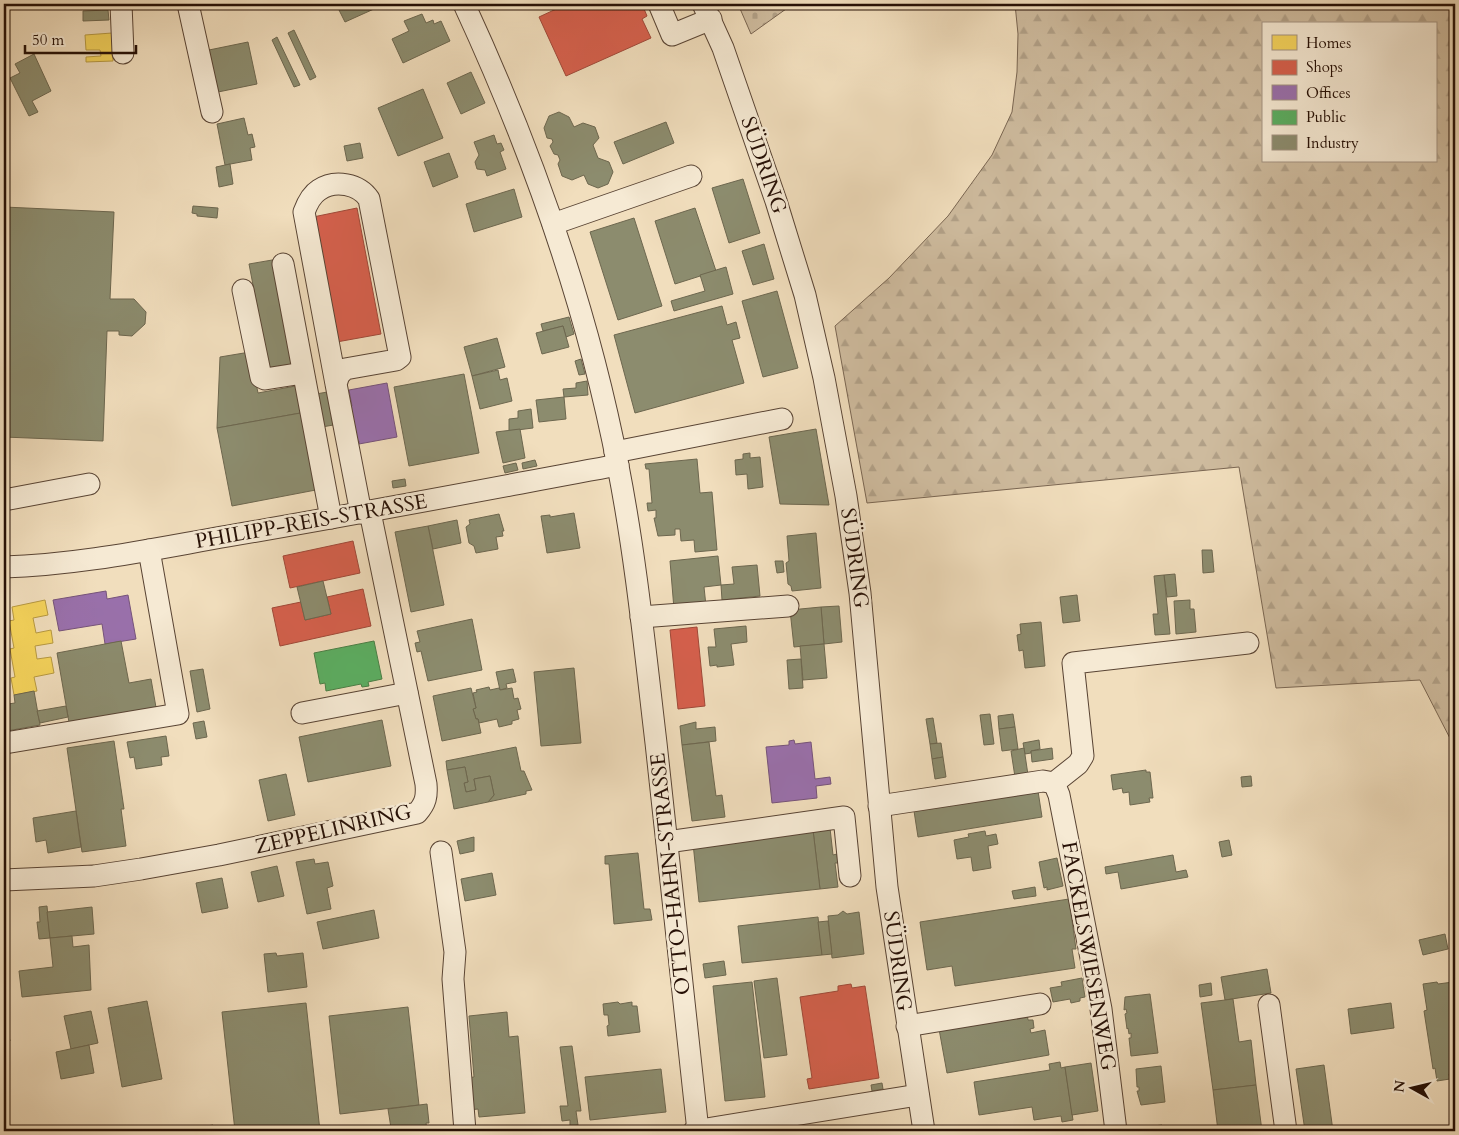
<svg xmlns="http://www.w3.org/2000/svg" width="1459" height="1135" viewBox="0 0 1459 1135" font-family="Cardo,serif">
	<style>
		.forest { fill: url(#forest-firs); stroke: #7a6652; fill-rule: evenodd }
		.cemetery { fill: url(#cemetery-stones); stroke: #7a6652 }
		.homes { fill: #f6d55c; stroke: #b89a42 }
		.shops { fill: #d6604d; stroke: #a14838 }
		.offices { fill: #9970ab; stroke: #76537a }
		.public { fill: #5aae61; stroke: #4a7f46 }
		.industry { fill: #8c8c6e; stroke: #6d674f }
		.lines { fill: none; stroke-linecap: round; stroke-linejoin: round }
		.minor-casing { stroke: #594434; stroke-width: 23 }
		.minor { stroke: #f6ead4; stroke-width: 21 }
		.labels { text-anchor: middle; stroke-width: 5; stroke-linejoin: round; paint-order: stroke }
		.street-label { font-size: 21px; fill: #261006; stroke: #f6ead4 }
	</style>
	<defs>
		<pattern id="forest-firs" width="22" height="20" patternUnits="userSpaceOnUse" patternTransform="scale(1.25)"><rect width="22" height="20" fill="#cebb9e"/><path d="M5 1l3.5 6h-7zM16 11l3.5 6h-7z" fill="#b1a087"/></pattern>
		<pattern id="cemetery-stones" width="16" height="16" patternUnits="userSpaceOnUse" patternTransform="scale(1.25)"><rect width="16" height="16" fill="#cebb9e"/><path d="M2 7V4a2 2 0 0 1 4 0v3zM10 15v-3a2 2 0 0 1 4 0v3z" fill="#b1a087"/></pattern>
	</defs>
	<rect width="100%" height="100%" fill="#f1debd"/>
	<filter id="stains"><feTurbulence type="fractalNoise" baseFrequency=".004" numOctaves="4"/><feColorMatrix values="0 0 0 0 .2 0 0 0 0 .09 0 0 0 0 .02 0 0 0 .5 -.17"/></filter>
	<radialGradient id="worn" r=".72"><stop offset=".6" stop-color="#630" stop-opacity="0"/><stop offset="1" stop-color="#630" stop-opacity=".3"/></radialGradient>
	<!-- forest -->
	<path class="forest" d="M1015,4H1455V748L1420,680L1276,688L1239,467L867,503L835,326L889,278L948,216L992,155L1012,112L1017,72L1018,34ZM1263,24H1435V161H1263Z"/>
	<!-- cemetery -->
	<polygon class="cemetery" points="738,4 793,4 751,34"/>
	<!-- homes -->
	<g class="homes">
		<polygon points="112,33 113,61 86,62 86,57 101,56 100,50 86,50 85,35"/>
		<polygon points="45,600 48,615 33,618 36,633 51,630 53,643 35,646 37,659 51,657 54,673 34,677 37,691 14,695 11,678 15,677 10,649 14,648 9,621 14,620 12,607"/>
	</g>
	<!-- shops -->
	<g class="shops">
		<polygon points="567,4 642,4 647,16 642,19 651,38 566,76 539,17"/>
		<polygon points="357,208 381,334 331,343 313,217"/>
		<polygon points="353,541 360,573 290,588 283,556"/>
		<polygon points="363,589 371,626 280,646 272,608 301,602 305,620 331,614 327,597"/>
		<polygon points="697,627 705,706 678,709 670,630"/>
		<polygon points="851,984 852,988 865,986 879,1078 809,1089 807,1079 812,1078 800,997 838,991 838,986"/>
	</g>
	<!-- offices -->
	<g class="offices">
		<polygon points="387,383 397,437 359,444 359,441 353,442 346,407 352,406 349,390"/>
		<polygon points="106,591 107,599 128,595 136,639 105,644 102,624 59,631 53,600"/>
		<polygon points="794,740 795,744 811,742 815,779 830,777 831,784 816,786 817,798 772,803 766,747 789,745 789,741"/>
	</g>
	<!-- public -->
	<polygon class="public" points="374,641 382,679 368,682 369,686 362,687 361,684 326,691 325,683 320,684 314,653"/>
	<!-- industry -->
	<g class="industry">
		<polygon points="336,4 385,4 345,22"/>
		<polygon points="108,10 109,20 83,21 83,11"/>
		<polygon points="422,14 426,23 433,20 434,24 441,21 450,41 403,63 392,39 409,31 404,21"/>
		<polygon points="294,30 316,77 310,80 288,33"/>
		<polygon points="277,37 300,85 294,87 272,40"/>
		<polygon points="248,42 257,84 218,92 209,50"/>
		<polygon points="34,54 51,91 32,101 38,112 29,116 10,78 20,73 15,64"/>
		<polygon points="471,72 485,103 461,114 447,83"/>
		<polygon points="423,89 443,138 398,156 378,108"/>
		<polygon points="559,112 569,117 574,127 583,123 595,127 599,138 593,145 598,158 609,162 613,172 608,184 598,188 588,184 584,175 572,180 562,176 558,164 560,160 558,155 554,154 550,146 553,142 552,139 547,138 544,128 549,116"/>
		<polygon points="244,118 248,135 252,134 255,147 250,148 252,160 225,165 217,124"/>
		<polygon points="666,122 674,143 623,164 614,142"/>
		<polygon points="494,135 497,144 501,143 504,150 500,152 506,169 487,176 485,170 477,169 475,162 479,155 474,142"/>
		<polygon points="360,143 363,158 347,161 344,146"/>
		<polygon points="449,153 458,177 433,187 424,162"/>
		<polygon points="230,164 233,184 219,187 216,167"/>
		<polygon points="743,179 760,233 729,243 712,188"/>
		<polygon points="514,189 522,217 474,232 466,204"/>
		<polygon points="193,206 218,208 217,218 197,216 197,214 192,213"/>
		<polygon points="4,207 114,212 110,299 134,299 146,312 145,324 132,336 119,335 119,331 107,331 103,441 4,437"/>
		<polygon points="695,208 716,271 675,284 655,221"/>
		<polygon points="634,218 662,306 618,320 590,232"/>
		<polygon points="764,244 774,279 753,285 742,251"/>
		<polygon points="278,259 298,363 269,368 249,264"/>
		<polygon points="726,267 733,294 674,311 671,301 705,291 700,275"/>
		<polygon points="777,291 798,368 763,377 742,301"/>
		<polygon points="722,306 727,325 736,322 740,338 732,340 744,383 635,413 614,335"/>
		<polygon points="569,317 574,334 566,337 563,326 543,331 541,324"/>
		<polygon points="563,326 569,347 542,354 536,333"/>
		<polygon points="497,338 505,367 472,376 464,347"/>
		<polygon points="250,352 258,393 301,385 306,412 217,428 220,357"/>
		<polygon points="581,359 585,374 579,375 575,361"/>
		<polygon points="498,370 500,380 507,378 512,401 480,409 472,376"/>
		<polygon points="464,374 479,453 409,466 394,387"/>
		<polygon points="587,381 588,395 564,397 563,389 576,388 576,383"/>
		<polygon points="333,391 339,424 322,427 316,394"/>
		<polygon points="564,397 566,419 539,422 536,400"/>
		<polygon points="531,409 533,428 509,431 509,419 518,418 518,411"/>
		<polygon points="306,412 321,489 232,506 217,428"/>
		<polygon points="520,429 525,458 503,463 496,432"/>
		<polygon points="816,429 829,505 780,504 769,437"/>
		<polygon points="750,453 750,458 760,457 763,487 748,489 747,474 736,475 735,460 743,459 743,454"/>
		<polygon points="697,459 700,493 712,492 717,550 695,552 694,540 681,541 680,529 675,529 675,535 658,536 654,518 656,518 656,510 648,511 647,503 652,503 649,469 646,469 645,464"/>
		<polygon points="535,460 537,466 523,469 522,463"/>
		<polygon points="516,463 518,470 505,473 503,466"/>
		<polygon points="405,479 406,486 393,488 392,481"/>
		<polygon points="574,513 580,548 547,553 541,516 550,515 550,517"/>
		<polygon points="499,514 504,531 502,531 503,536 496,537 498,549 476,553 474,546 469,543 466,527 470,524 469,520"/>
		<polygon points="457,520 461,543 433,549 428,526"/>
		<polygon points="428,526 444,605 411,612 395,532"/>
		<polygon points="816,533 821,588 792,591 791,586 788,584 786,563 789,561 787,536"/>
		<polygon points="1202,550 1212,550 1214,572 1203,573"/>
		<polygon points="718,556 721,585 704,587 706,606 674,609 670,561"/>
		<polygon points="775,561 783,561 784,572 777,573"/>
		<polygon points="757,565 760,596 722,600 721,585 734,584 732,567"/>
		<polygon points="1175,574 1177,596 1167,597 1164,575"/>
		<polygon points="1164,575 1170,634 1155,635 1153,614 1158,614 1154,576"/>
		<polygon points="323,581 331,614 305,620 297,587"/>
		<polygon points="1077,595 1080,621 1063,623 1060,597"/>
		<polygon points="1190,600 1190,609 1194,609 1196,632 1176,634 1174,601"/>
		<polygon points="839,606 842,642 824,644 821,607"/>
		<polygon points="821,607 824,644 794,647 790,610"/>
		<polygon points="472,619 482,670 428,681 421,651 417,652 415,643 420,642 417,631"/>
		<polygon points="1041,622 1045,666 1025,668 1023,650 1019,651 1017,635 1021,634 1020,624"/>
		<polygon points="746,626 747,642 731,644 734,665 717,667 717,665 710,666 708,647 716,647 714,629"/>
		<polygon points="121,641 129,683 151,679 157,713 70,728 57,653"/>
		<polygon points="824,644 827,678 803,680 800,646"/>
		<polygon points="801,659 803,688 789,689 787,660"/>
		<polygon points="574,668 581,743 541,746 534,672"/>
		<polygon points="203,669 210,709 197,712 190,671"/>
		<polygon points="513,669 516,682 506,684 507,688 500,690 496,672"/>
		<polygon points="489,687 490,690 499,688 500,690 512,688 514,699 518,698 521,709 517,710 519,719 512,721 512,724 499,727 497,719 479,723 478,719 476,719 473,709 476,708 473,693 477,692 476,690"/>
		<polygon points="471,688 476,708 473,709 476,719 478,719 481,733 442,741 433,696"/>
		<polygon points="34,691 40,725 7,731 8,704 15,703 14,695"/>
		<polygon points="66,706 68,717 40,723 37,711"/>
		<polygon points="990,714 994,744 984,745 980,715"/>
		<polygon points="1013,714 1015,727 999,729 998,716"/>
		<polygon points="933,718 937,743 930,744 926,719"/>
		<polygon points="382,720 391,766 308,782 299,737"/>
		<polygon points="204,721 207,737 196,739 193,723"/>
		<polygon points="696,722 696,729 715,727 716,741 682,745 680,726"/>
		<polygon points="1015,727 1018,749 1002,751 999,729"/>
		<polygon points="166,736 169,756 161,757 162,765 136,769 134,757 130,758 127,742"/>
		<polygon points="1039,740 1040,749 1031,751 1031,753 1025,754 1023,743"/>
		<polygon points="114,741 124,809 121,809 126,846 82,852 67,748"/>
		<polygon points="709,742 716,796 722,795 725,817 692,821 682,745"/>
		<polygon points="941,743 943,757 932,759 930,744"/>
		<polygon points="516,747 521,771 524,771 532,790 526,791 526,794 488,802 494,795 490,776 474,779 476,790 466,792 464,783 468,782 465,767 447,770 446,761"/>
		<polygon points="1024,748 1028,775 1015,777 1011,751"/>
		<polygon points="1052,748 1053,759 1032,762 1031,751"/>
		<polygon points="943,757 946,777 935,779 932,759"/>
		<polygon points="465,767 468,782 464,783 466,792 476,790 474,779 490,776 494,795 488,802 454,809 447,770"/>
		<polygon points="1146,770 1146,772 1150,772 1153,798 1149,798 1150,802 1130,805 1129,792 1123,793 1122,788 1113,790 1111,775"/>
		<polygon points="286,774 295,815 268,821 259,780"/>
		<polygon points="1251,776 1252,786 1242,787 1241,777"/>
		<polygon points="1038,791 1042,817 918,837 914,811"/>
		<polygon points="76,811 81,847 48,853 46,840 36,842 33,818"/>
		<polygon points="830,828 833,855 837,854 838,863 835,863 838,887 820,889 813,830"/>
		<polygon points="813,830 820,889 699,902 693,843"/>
		<polygon points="985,831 986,836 996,834 998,844 988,846 991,868 973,871 971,857 957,859 954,840 969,837 968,834"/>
		<polygon points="474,837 474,851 460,854 457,841"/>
		<polygon points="1229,840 1232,855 1222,857 1219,842"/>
		<polygon points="638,853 644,909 650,909 652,920 614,924 609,864 605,864 605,856"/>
		<polygon points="1173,855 1176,872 1186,870 1188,877 1121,889 1118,872 1106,874 1105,867"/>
		<polygon points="1057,858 1063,886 1047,890 1047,887 1044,888 1039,862"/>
		<polygon points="314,859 315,864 328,862 333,886 327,888 331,909 307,914 296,862"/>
		<polygon points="277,866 284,896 258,902 251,872"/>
		<polygon points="492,873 496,895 465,901 461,879"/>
		<polygon points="222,878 228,908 202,913 196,883"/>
		<polygon points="1035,887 1036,896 1014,899 1012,891"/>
		<polygon points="1069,899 1076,949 1072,949 1075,968 955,986 952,966 927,970 920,922"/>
		<polygon points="47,906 50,938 39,939 37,922 40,922 39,907"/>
		<polygon points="92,907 94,934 50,938 47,912"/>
		<polygon points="374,910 379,938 323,949 317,922"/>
		<polygon points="843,911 847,914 859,912 864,954 832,958 828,916 838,915"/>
		<polygon points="818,917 822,955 742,963 738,926"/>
		<polygon points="828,921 832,954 822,955 818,922"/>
		<polygon points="1445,934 1448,949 1423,955 1419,940"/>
		<polygon points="72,936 73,947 89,945 91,990 22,997 19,971 53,967 50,938"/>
		<polygon points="276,953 277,956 303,953 307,987 268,992 264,954"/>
		<polygon points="724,961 726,975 705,978 703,964"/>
		<polygon points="1267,969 1271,993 1225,1000 1221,977"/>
		<polygon points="777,978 787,1055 764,1058 754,981"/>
		<polygon points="1082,978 1085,997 1080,998 1080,1001 1071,1003 1070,999 1053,1002 1050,988 1062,986 1061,982"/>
		<polygon points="752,982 765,1097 725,1101 713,986"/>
		<polygon points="1437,982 1438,984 1453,982 1455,998 1455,1073 1449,1074 1450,1079 1437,1081 1435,1068 1433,1069 1424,1011 1427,1010 1423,984"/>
		<polygon points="1211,983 1212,995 1200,997 1199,985"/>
		<polygon points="1150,994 1158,1053 1131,1056 1129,1038 1131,1038 1131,1033 1129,1034 1128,1028 1127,1029 1125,1014 1127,1013 1126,1009 1124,1010 1125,997"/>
		<polygon points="1233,999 1239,1042 1251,1040 1256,1085 1213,1090 1201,1003"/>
		<polygon points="147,1001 162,1079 122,1087 108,1008"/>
		<polygon points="618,1002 620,1004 632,1002 632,1006 637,1006 640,1032 608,1036 607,1026 609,1025 608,1015 604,1015 603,1004"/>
		<polygon points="306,1003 320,1131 235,1131 222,1012"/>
		<polygon points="1391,1003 1394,1028 1351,1034 1348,1009"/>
		<polygon points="408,1007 419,1105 340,1114 329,1016"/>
		<polygon points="91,1011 98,1043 71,1049 64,1016"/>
		<polygon points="507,1012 509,1037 518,1036 525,1113 479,1117 478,1109 469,1110 466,1078 474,1077 469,1016"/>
		<polygon points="1027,1013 1028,1020 1033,1020 1034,1028 1030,1029 1031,1033 1045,1030 1049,1055 947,1073 939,1029"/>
		<polygon points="4,1027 7,1027 10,1041 4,1042"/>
		<polygon points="89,1045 94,1073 61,1079 56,1052"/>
		<polygon points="572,1046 581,1111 576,1111 578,1125 570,1126 570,1120 562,1121 560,1106 568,1106 560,1047"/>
		<polygon points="1060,1062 1061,1068 1065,1067 1073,1120 1062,1122 1061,1116 1034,1120 1032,1107 979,1115 974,1082 1050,1070 1049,1064"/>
		<polygon points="1091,1063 1098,1111 1072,1115 1065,1067"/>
		<polygon points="1324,1065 1333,1131 1305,1131 1296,1069"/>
		<polygon points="1161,1066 1165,1102 1141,1105 1137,1091 1139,1091 1139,1087 1137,1087 1136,1069"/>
		<polygon points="661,1069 666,1112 590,1120 585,1077"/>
		<polygon points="882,1083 883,1089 872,1091 871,1085"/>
		<polygon points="1256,1085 1262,1131 1218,1131 1213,1090"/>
		<polygon points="427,1104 429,1123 426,1123 427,1131 388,1131 388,1129 391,1128 388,1109"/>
		<polygon points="213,1125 214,1131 174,1131"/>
		<polygon points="1162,1125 1163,1131 1136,1131 1136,1128"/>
	</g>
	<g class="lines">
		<defs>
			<g id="minor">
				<polyline points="121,4 123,53"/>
				<polyline points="188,4 212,112"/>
				<path d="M464,4C532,151 587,306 618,466C636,558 645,650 656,743C670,872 684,1001 698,1131"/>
				<polyline points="659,4 672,35 711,19"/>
				<polyline points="703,4 723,48 776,201 805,295 824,378 846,496 860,593 887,887 924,1131"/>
				<polyline points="553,224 691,176"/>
				<polyline points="283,264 331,518"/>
				<polyline points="243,290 261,377 265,379 303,373"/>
				<path d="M336,384L304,212C307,204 311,195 319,190C335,179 359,184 369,199L400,357L396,360L345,369L339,375L336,384L361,513"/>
				<polyline points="615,452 782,419"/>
				<polyline points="4,500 89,484"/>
				<path d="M4,567C79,565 153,549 228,536C358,514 488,489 618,465"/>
				<polyline points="641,617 788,606"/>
				<polyline points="302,713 407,693"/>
				<polyline points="5,743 178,714 149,550"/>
				<polyline points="1054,783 1078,764 1083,756 1073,663 1248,643"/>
				<polyline points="879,806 1043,781 1054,783 1059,795 1101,1009 1116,1131"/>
				<polyline points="667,842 844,817 850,876"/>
				<polyline points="441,852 455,952 453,979 465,1131"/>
				<path d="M4,880L94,876L141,869L219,855L417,813C426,803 427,796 426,784L370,512"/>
				<polyline points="1269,1005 1286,1131"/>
				<polyline points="907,1026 1040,1004"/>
				<polyline points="694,1131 918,1095"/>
			</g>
		</defs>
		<!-- minor casing -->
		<use href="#minor" class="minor-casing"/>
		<!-- minor -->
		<use href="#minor" class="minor"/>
	</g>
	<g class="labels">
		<!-- street labels -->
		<g class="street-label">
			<text transform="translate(764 165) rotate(71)" y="7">SÜDRING</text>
			<text transform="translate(311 521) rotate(-10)" y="7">PHILIPP-REIS-STRASSE</text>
			<text transform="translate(855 558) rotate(82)" y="7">SÜDRING</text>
			<text transform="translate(333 829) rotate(-13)" y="7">ZEPPELINRING</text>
			<text transform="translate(670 874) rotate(-96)" y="7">OTTO-HAHN-STRASSE</text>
			<text transform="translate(1089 956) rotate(80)" y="7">FACKELSWIESENWEG</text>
			<text transform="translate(898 961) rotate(82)" y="7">SÜDRING</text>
		</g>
	</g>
	<!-- margin -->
	<rect width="1459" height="1135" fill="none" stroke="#f1debd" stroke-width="20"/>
	<rect x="5" y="5" width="1449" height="1125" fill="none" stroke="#261006" stroke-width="2.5"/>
	<rect x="10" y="10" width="1439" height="1115" fill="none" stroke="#261006"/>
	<!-- legend -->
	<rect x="1262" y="22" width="175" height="140" fill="#f6ead4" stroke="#a39382"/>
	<rect x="1272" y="35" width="25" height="15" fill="#f6d55c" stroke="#a39382"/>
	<text x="1306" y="48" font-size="15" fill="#261006">Homes</text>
	<rect x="1272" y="60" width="25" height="15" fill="#d6604d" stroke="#a39382"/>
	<text x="1306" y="72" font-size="15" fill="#261006">Shops</text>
	<rect x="1272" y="85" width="25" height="15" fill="#9970ab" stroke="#a39382"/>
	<text x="1306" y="98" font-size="15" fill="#261006">Offices</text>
	<rect x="1272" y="110" width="25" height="15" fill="#5aae61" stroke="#a39382"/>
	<text x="1306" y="122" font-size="15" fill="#261006">Public</text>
	<rect x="1272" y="135" width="25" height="15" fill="#8c8c6e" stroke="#a39382"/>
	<text x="1306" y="148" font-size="15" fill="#261006">Industry</text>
	<!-- north arrow -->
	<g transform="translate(1412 1088) rotate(278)" stroke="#f6ead4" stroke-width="4" paint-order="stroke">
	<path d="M0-4L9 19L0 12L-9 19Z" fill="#261006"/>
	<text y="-8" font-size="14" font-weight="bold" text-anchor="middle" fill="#261006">N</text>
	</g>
	<!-- scale -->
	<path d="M25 45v8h111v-8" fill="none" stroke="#261006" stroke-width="2.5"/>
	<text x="32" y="45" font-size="15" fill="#261006" stroke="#f6ead4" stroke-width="4" paint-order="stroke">50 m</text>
	<rect width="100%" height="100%" filter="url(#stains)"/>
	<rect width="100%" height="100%" fill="url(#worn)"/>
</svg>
